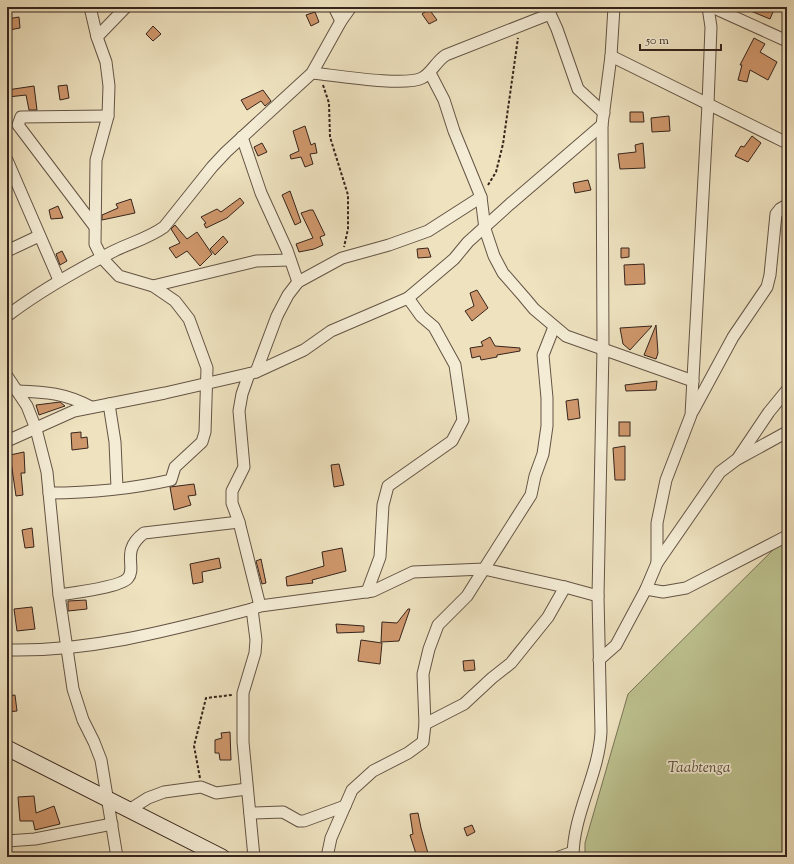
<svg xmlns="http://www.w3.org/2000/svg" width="794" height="864" viewBox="0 0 794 864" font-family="'Sorts Mill Goudy',serif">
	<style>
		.green { fill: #bcc28f; stroke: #797356 }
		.building { fill: #cf976c; stroke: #36241c }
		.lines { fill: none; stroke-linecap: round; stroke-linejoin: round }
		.street-casing { stroke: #645445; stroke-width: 13 }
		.secondary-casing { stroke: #36241c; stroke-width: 17 }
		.path { stroke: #36241c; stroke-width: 2; stroke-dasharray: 3 2; stroke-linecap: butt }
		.street { stroke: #f4ecd5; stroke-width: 11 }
		.secondary { stroke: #f4ecd5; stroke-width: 15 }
		.labels { text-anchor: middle; stroke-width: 3.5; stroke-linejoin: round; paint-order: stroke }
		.park-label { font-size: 15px; font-style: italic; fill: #584c39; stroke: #f4ecd5 }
	</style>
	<rect width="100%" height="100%" fill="#eee2bf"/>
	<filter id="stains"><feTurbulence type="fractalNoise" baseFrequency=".005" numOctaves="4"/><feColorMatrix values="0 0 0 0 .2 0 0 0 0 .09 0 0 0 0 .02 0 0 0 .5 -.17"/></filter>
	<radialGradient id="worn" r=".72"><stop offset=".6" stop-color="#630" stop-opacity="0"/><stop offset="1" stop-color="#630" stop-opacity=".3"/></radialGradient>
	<!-- green -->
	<polygon class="green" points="787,539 787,857 585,857 585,843 628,694 782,541"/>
	<!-- building -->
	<g class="building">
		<polygon points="741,7 775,7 770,19"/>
		<polygon points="429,9 437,20 429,24 422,14"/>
		<polygon points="315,12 319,22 311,26 306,15"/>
		<polygon points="19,17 20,28 9,30 7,19"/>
		<polygon points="153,26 161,34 153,41 146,34"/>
		<polygon points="754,38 765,44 760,52 777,62 768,80 750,70 747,82 738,80 742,65 740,65"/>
		<polygon points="67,85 69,98 60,100 58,86"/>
		<polygon points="34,86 37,110 29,110 26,95 8,97 7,90"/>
		<polygon points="263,90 271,101 265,106 261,101 247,110 241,100"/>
		<polygon points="630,112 643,112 644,122 630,122"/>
		<polygon points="669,116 670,131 652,132 651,118"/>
		<polygon points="305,126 311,145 315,143 317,153 310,154 313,164 305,167 301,157 291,159 290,155 299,151 293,131"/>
		<polygon points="752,136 761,143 748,162 735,156 741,146 744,147"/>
		<polygon points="262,143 267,152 258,156 254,147"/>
		<polygon points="643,143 645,168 620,169 618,154 636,152 635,145"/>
		<polygon points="588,180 591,190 575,193 573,183"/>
		<polygon points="290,191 301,222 295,225 282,195"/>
		<polygon points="240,198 244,203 227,218 206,228 204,224 206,223 201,217 217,209 221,212"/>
		<polygon points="131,199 135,213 102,220 102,215 118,208 116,204"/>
		<polygon points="58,206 63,218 51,219 49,210"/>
		<polygon points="310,210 313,210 325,235 320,237 323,245 314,249 299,252 296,244 313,238 301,213"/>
		<polygon points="175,225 187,239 197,232 212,254 200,266 187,251 176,258 169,248 180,243 171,229"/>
		<polygon points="223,236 228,242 215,255 210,249"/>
		<polygon points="428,248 431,257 418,258 417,249"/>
		<polygon points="621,248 629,248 629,257 621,258"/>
		<polygon points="62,251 67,261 60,265 56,254"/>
		<polygon points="644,264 645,284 625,285 624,265"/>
		<polygon points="477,290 488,308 472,321 465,311 474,306 470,293"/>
		<polygon points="656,325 658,353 656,359 644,355"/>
		<polygon points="652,326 630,350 623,344 620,328"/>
		<polygon points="490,337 495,346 520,348 520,351 497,355 497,357 481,360 480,356 472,358 470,348 483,346 481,342"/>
		<polygon points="657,381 656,390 626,391 625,385"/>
		<polygon points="578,399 580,418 568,420 566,401"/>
		<polygon points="60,402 65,406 39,415 36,405"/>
		<rect x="619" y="422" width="11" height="14"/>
		<polygon points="81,432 81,438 87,437 88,448 72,450 71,433"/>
		<polygon points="625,446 625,480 615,480 613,448"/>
		<polygon points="24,452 25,473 21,473 23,495 16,496 10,455"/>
		<polygon points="339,464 344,485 334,487 331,465"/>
		<polygon points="194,484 196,495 188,496 191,505 174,510 170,487"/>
		<polygon points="32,528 34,547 25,548 22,530"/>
		<polygon points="342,548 346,571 312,580 313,583 287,586 286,577 324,566 322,552"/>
		<polygon points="219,558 221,568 202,572 203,582 193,584 190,564"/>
		<polygon points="261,559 266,583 262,584 256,561"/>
		<polygon points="86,600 87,609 68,611 68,601"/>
		<polygon points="32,607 35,629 17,631 14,609"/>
		<polygon points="408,609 410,609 399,641 381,642 382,622 397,623"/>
		<polygon points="336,624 364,626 364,632 337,633"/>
		<polygon points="361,640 382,643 380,664 358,661"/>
		<polygon points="474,660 475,670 464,671 463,661"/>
		<polygon points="15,695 17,711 7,712 7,696"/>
		<polygon points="230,732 231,760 220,760 219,753 215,753 215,740 222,738 221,733"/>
		<polygon points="34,796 36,813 54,806 60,824 35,830 33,821 20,821 18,797"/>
		<polygon points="418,813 421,828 429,857 417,857 410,835 413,834 410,814"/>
		<polygon points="472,825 475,832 467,836 464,828"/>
	</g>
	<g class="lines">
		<defs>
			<g id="street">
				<polyline points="334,7 341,21"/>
				<polyline points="547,7 557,29 578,89 604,113"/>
				<polyline points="712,7 787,41"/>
				<polyline points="97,37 126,7"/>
				<polyline points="611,56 787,143"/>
				<path d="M312,73C334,75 404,87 422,78C432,73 436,61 446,55L550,14"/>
				<polyline points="430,73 444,100 454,131 481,197 485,229 494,256 503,273 524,297 534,309 566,336 693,381"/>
				<polyline points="242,137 261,193 287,250 298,282"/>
				<polyline points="7,160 59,280"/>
				<polyline points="95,227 18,125 21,117 108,116"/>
				<polyline points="7,251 39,236"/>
				<polyline points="153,286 256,261 290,260"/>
				<path d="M7,316C41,290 77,270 114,251C130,243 149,238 164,227L212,167L226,152L312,73L341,21L351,7"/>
				<polyline points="256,372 277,316 288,295 298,282 342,258 389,245 428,231 481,197"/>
				<polyline points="249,374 242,394 239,411 244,467 232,491 232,503 239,522 260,606"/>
				<polyline points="7,376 27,406 36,429 47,472 59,595 73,689 83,720 94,742 101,760 117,857"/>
				<path d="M17,391C46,392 65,393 91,407"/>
				<polyline points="109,404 115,442 117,488"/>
				<polyline points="693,411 733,337 767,287 770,275 776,214 780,209 787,205"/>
				<polyline points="7,441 74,411 165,393 256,372 304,350 331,331 408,298 454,259 468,242 510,204 602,125"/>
				<polyline points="738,458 769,412 787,390"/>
				<path d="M49,493C90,493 131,489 171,480L175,467L202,442L205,432L207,368L189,319L175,301L153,286L119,276L102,258L95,244L96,160L108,116L109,86L106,62L97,37L90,7"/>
				<polyline points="657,563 720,472 736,460 787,432"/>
				<polyline points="646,589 663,592 686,588 787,536"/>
				<polyline points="367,592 380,557 383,505 388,486 452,441 463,420 455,365 434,327 421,316 408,298"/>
				<path d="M59,595C73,593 121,587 128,578C137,567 120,551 144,533L239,522"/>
				<polyline points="252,609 256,640 255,653 243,693 243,742 254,857"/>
				<path d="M7,650C91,652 171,630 252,609L260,606L373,591L413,572L484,569L531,495L535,476L543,454L547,426V398L543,355L554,327"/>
				<polyline points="599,660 616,645 646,589 657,563 657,523 666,480 691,415 708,104 711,27 708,7"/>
				<polyline points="425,724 464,704 492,678 511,663 548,617 565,587"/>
				<polyline points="129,810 148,798 164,792 201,787 216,793 247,789"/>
				<polyline points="250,813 283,812 299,821 304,821 345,806"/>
				<polyline points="7,841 35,839 112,824"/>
				<polyline points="327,857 331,838 352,790 373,771 408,753 423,742 425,724 423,674 429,649 438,625 467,596 484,569 565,587 598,596"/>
				<polyline points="559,857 573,852"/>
				<path d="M573,857C573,814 599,774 601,732L598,596L603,348L602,125L611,56L614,7"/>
			</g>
			<polyline id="secondary" points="7,748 222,857"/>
		</defs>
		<!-- street casing -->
		<use href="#street" class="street-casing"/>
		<!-- secondary casing -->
		<use href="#secondary" class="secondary-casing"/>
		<!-- path -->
		<g class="path">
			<polyline points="323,85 329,103 330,137 348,195 348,229 344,247"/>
			<polyline points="488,185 496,172 503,144 518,38"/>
			<polyline points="200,778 194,746 206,698 232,695"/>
		</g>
		<!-- street -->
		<use href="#street" class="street"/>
		<!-- secondary -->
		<use href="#secondary" class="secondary"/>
	</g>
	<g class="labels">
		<!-- park labels -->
		<g class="park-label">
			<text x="699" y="772">Taabtenga</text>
		</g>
	</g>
	<!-- margin -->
	<rect width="794" height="864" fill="none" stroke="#eee2bf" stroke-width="24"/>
	<rect x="8" y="8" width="778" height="848" fill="none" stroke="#36241c" stroke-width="2"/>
	<rect x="12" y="12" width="770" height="840" fill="none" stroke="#36241c"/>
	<!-- scale -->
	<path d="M640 44v6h81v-6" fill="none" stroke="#36241c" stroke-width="2"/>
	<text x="646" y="44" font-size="12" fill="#36241c" stroke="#f4ecd5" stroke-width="3" paint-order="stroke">50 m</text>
	<rect width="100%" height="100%" filter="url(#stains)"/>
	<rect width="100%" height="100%" fill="url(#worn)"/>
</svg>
